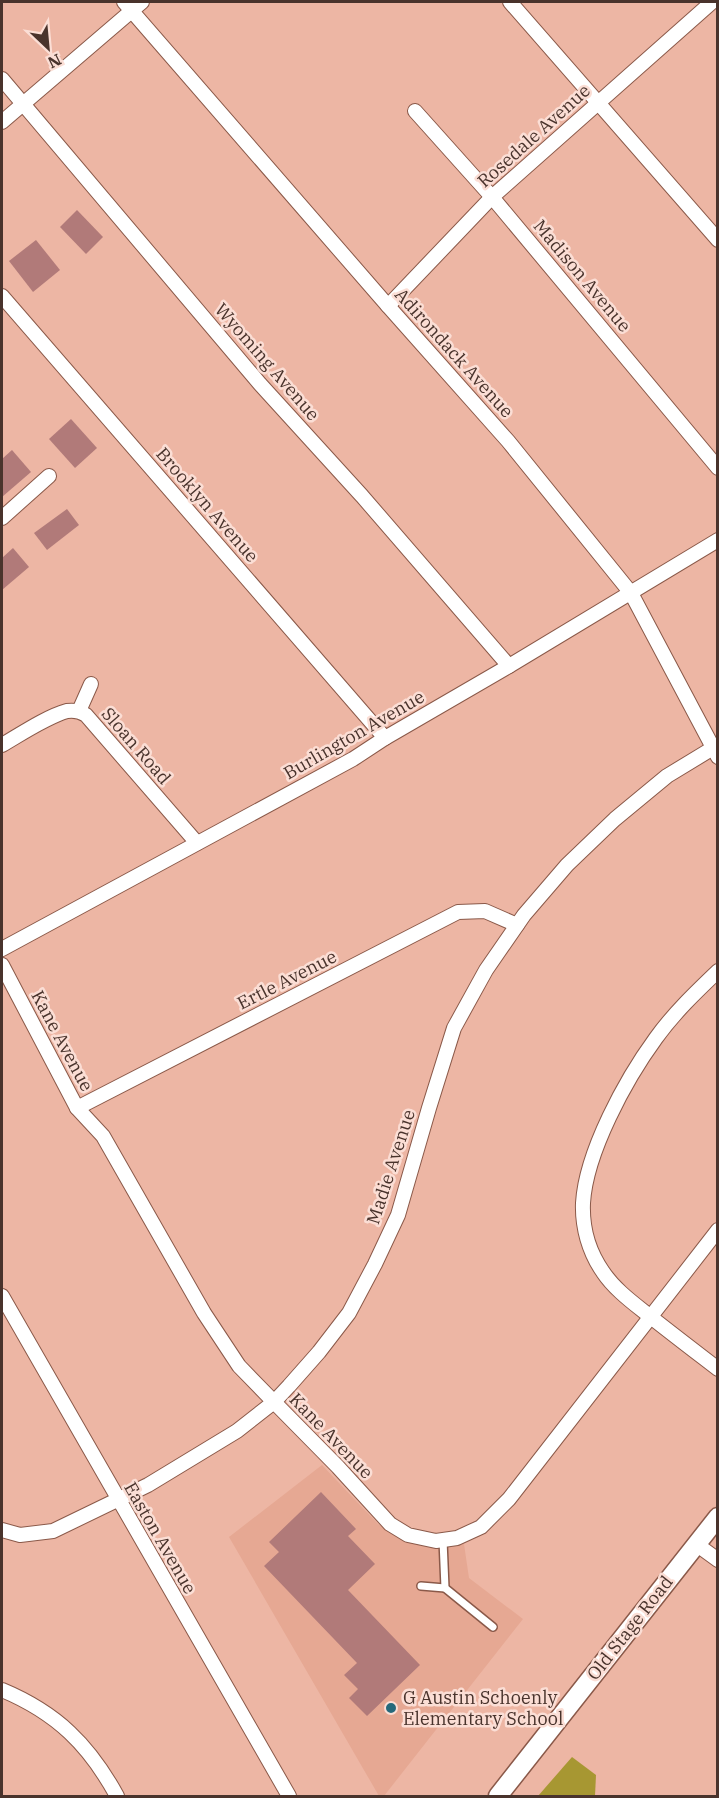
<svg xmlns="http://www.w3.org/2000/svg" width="719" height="1798" viewBox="0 0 719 1798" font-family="'IBM Plex Serif',serif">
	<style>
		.built { fill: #e6a893 }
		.forest { fill: #a79732 }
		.building { fill: #b17a79 }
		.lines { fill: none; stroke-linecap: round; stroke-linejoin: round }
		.lane-casing { stroke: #8a5949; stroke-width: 10 }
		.street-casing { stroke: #8a5949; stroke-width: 16 }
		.secondary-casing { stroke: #8a5949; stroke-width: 21 }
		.lane { stroke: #fff; stroke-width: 7 }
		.street { stroke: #fff; stroke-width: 14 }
		.secondary { stroke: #fff; stroke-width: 18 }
		.poi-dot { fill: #26697b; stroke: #fbded5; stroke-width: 2 }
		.labels { text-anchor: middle; stroke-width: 5; stroke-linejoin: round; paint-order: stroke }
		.street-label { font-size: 18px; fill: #49332c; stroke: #fbded5 }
		.poi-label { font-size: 18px; fill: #49332c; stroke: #fbded5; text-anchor: start }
	</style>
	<rect width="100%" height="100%" fill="#edb6a4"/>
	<!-- built -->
	<polygon class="built" points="322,1465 378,1524 393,1535 410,1543 432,1548 449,1547 464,1544 469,1578 523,1619 384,1796 379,1796 229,1537"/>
	<!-- forest -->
	<polygon class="forest" points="572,1757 596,1775 595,1796 538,1796"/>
	<!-- building -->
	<g class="building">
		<polygon points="77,210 103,237 86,254 60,227"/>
		<polygon points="36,240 60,270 33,292 9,261"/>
		<polygon points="71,419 97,448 75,468 49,439"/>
		<polygon points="12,450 31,472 2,497 2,459"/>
		<polygon points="67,509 79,525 47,550 34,533"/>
		<polygon points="13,548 29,567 2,590 2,558"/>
		<polygon points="321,1492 356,1529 348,1536 375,1564 348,1590 420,1665 367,1716 349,1698 358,1689 344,1675 357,1663 264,1566 279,1552 269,1542"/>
	</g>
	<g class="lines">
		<defs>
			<g id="lane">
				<polyline points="443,1540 445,1588 493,1627"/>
				<polyline points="421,1586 445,1588"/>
			</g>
			<g id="street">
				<polyline points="124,2 388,306 508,441 631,593 718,757"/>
				<polyline points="510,2 718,240"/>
				<polyline points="2,79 260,384 362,496 509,666"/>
				<polyline points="415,111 492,197 718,468"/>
				<polyline points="2,122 142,2"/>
				<polyline points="2,296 385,738"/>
				<polyline points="388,306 492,197 712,2"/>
				<polyline points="2,518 49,476"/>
				<polyline points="79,711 91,684"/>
				<path d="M2,745C21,734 46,717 67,711C74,710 80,711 86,715L197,843"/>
				<polyline points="2,949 353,759 385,738 509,666 718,540"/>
				<polyline points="2,965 77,1108 103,1136 204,1313 239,1366 274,1402 338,1467 390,1524 408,1535 436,1541 457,1538 481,1527 509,1499 718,1230"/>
				<path d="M718,971C696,992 674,1013 656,1038C626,1079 586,1152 583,1203C582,1227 589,1252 603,1272C613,1287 628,1299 642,1310C667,1330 692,1349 718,1369"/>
				<polyline points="77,1108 458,912 485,911 517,925"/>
				<polyline points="2,1296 289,1796"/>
				<polyline points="2,1530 20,1535 53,1531 148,1485 237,1431 274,1402 289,1386 319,1352 349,1313 375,1264 398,1215 429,1108 454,1028 486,970 524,915 567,865 615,819 667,776 718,745"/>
				<polyline points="696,1544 718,1560"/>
				<path d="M2,1690C57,1713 89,1745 117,1796"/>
			</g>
			<polyline id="secondary" points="498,1796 718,1517"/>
		</defs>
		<!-- lane casing -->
		<use href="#lane" class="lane-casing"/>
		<!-- street casing -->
		<use href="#street" class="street-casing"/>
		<!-- secondary casing -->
		<use href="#secondary" class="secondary-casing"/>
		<!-- lane -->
		<use href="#lane" class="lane"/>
		<!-- street -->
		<use href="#street" class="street"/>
		<!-- secondary -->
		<use href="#secondary" class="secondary"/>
	</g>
	<!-- markers -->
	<circle class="poi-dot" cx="391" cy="1708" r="6"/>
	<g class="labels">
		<!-- street labels -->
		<g class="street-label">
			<text transform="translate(534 136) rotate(-42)" y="6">Rosedale Avenue</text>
			<text transform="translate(582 276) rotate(50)" y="6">Madison Avenue</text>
			<text transform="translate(454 353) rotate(48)" y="6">Adirondack Avenue</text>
			<text transform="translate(267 362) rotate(49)" y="6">Wyoming Avenue</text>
			<text transform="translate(207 505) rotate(49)" y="6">Brooklyn Avenue</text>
			<text transform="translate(354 735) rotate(-30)" y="6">Burlington Avenue</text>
			<text transform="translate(136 746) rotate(49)" y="6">Sloan Road</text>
			<text transform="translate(287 980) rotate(-27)" y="6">Ertle Avenue</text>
			<text transform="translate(62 1041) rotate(62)" y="6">Kane Avenue</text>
			<text transform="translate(391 1167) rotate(-72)" y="6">Madie Avenue</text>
			<text transform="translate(331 1436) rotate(46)" y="6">Kane Avenue</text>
			<text transform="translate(160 1538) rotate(60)" y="6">Easton Avenue</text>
			<text transform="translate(630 1628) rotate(-52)" y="6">Old Stage Road</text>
		</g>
		<!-- poi labels -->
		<g class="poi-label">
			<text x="403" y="1704">G Austin Schoenly<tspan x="403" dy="21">Elementary School</tspan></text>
		</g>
	</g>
	<!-- border -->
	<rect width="719" height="1798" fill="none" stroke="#49332c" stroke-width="6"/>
	<!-- north arrow -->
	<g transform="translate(48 48) rotate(154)" stroke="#fbded5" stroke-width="4.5" paint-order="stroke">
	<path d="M0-4.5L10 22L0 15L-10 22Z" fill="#49332c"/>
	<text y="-9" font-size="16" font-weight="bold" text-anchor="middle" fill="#49332c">N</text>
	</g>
</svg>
